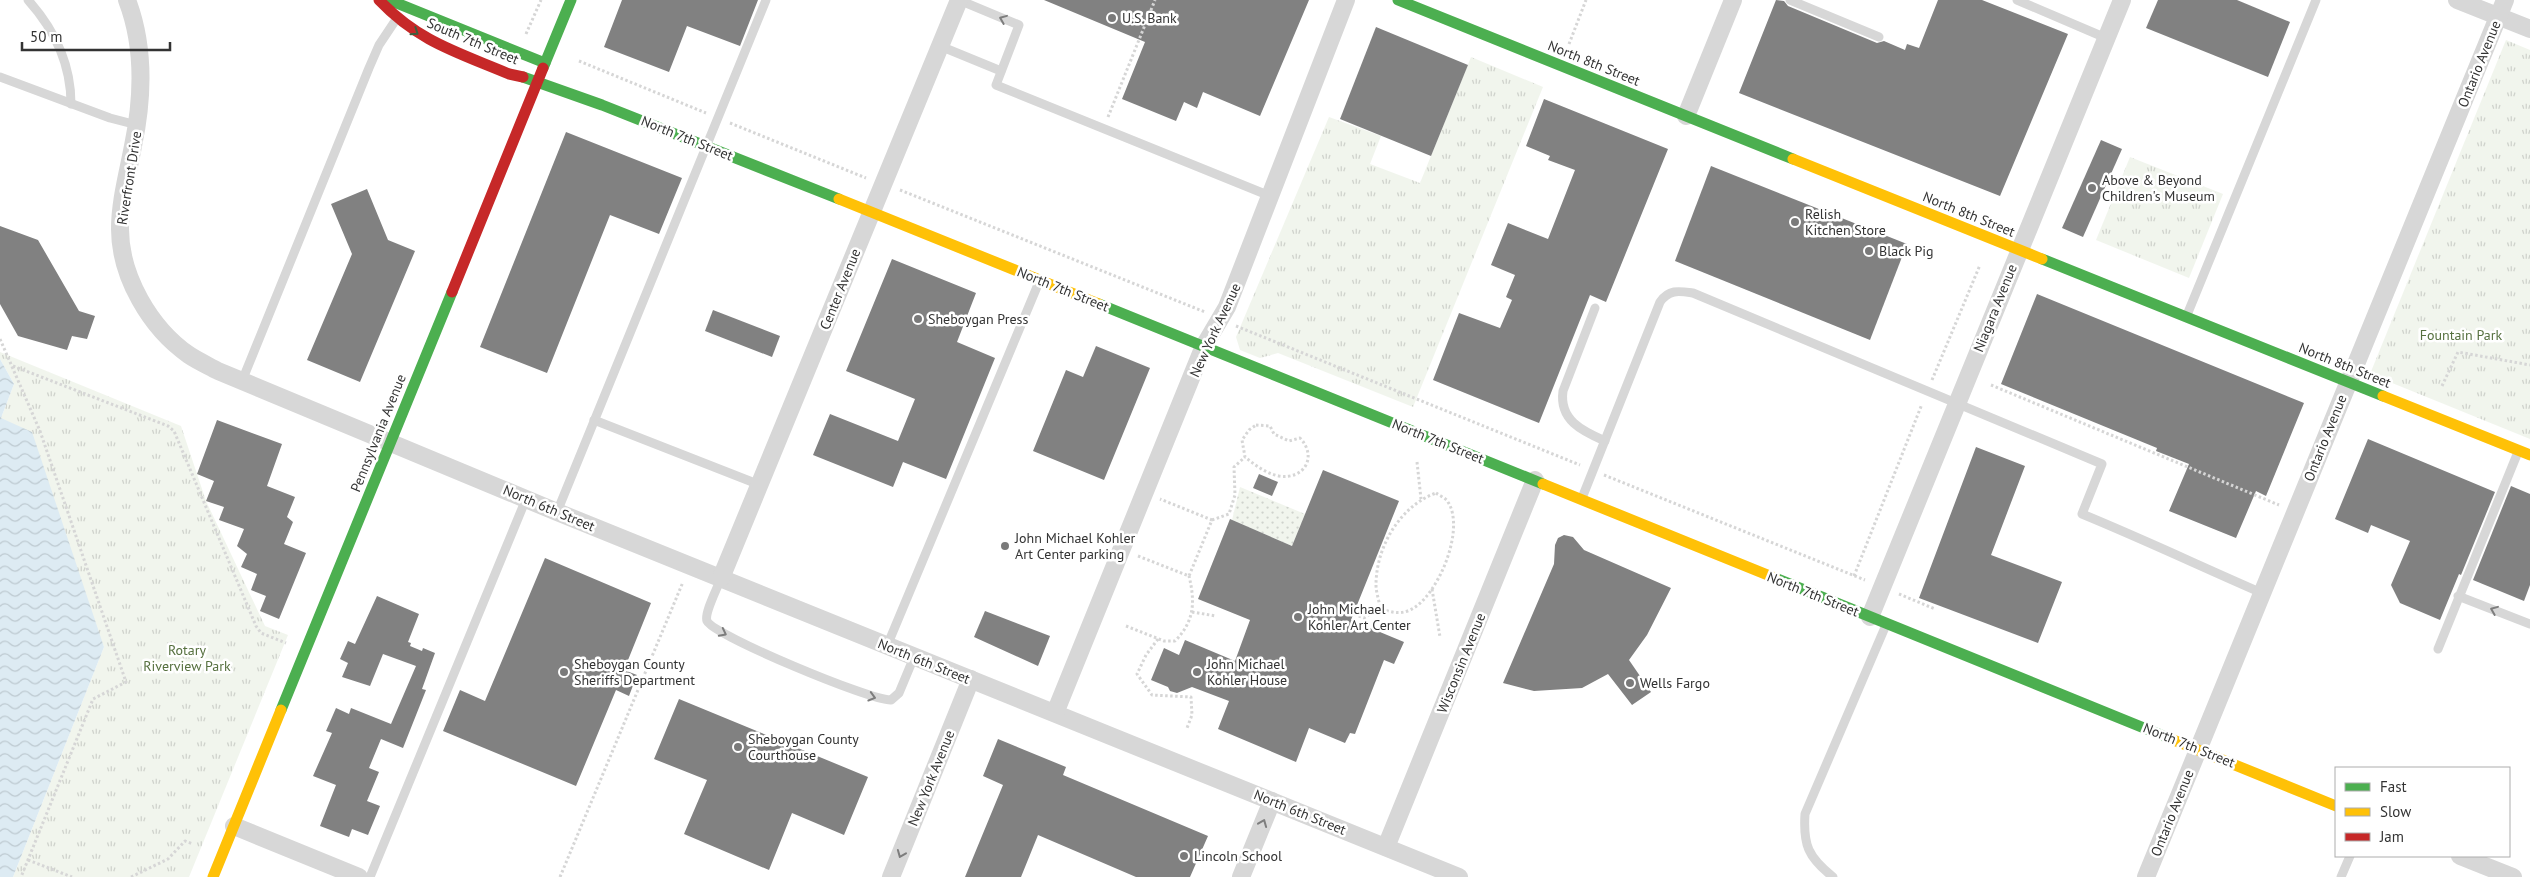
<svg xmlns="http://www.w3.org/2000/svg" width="2530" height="877" viewBox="0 0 2530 877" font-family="'PT Sans',sans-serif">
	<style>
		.grass { fill: url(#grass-dots) }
		.park { fill: url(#park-tufts) }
		.water { fill: url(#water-waves) }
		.building { fill: #818181 }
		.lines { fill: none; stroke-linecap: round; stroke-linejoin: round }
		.path { stroke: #d6d6d6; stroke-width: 3; stroke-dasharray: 2.5 2.5; stroke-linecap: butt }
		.lane { stroke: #d7d7d7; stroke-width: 9 }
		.street { stroke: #d7d7d7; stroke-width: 18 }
		.fast { stroke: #4caf50; stroke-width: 11 }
		.slow { stroke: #ffc107; stroke-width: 11 }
		.jam { stroke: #c62828; stroke-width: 11 }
		.oneway { stroke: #7d7d7d }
		.oneway2 { stroke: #3c5e3d }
		.poi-dot { fill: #7a7a7a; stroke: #fff; stroke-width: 2 }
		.labels { text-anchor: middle; stroke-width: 5; stroke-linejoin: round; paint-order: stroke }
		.poi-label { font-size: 14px; fill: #333; stroke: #fff; text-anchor: start }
		.street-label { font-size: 14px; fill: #333; stroke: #fff }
		.park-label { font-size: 14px; fill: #56703f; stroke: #fff }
	</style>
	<defs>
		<pattern id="grass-dots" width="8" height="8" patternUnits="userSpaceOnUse" patternTransform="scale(1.25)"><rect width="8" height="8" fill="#f1f5ed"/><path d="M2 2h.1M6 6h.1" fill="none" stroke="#cfd2cc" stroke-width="1.8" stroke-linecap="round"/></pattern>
		<pattern id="park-tufts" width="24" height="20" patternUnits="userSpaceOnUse" patternTransform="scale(1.25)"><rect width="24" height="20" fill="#f1f5ed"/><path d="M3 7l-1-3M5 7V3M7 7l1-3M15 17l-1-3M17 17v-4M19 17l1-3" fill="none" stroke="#cfd2cc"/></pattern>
		<pattern id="water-waves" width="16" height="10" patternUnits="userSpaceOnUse" patternTransform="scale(1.25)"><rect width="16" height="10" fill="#ddebf3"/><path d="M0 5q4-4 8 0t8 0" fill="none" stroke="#becad1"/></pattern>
	</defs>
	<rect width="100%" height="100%" fill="#fff"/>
	<!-- grass -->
	<polygon class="grass" points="1240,487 1305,514 1292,546 1232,520"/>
	<!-- park -->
	<g class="park">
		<polygon points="2506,40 2530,50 2530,439 2370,374"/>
		<polygon points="1471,57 1543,87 1413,407 1278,353 1260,358 1240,350 1236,337 1329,117 1381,136 1370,164 1420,183"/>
		<polygon points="2130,157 2223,194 2189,278 2096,240"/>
		<polygon points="0,352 181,426 206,501 265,626 288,635 189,877 13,877 104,647 1,418 14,384 0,359"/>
	</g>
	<!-- water -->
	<polygon class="water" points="0,359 14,384 1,418 32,432 104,647 13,877 0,877"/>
	<!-- building -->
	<g class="building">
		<polygon points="622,0 758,0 740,46 687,26 669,72 604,47"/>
		<polygon points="1044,0 1309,0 1260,116 1203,92 1197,108 1184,102 1176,121 1122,99 1145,42"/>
		<polygon points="1776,0 1784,1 1788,6 1877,43 1884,41 1905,50 1907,44 1919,48 1938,0 1982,0 2068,34 2000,196 1739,93"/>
		<polygon points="2158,0 2237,0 2290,22 2268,77 2146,28"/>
		<polygon points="1376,27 1468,65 1431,156 1340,119"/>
		<polygon points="1544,99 1668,149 1606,302 1590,295 1539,423 1433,380 1459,313 1500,328 1512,300 1506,297 1515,275 1491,265 1508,223 1548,239 1575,170 1548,160 1550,156 1526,146"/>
		<polygon points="566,132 682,178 659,234 610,215 547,373 480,347"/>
		<polygon points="2101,140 2122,149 2083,237 2062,228"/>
		<polygon points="1711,166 1907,244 1870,340 1675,261"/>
		<polygon points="367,189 388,240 415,251 360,382 307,360 352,254 331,204"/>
		<polygon points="0,226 38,240 79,311 95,316 87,339 72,336 67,350 18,336 0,304"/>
		<polygon points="892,259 976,293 957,342 995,358 946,479 903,462 893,487 813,455 830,414 898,441 915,399 846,371"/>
		<polygon points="2037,294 2304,403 2266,496 2256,491 2236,538 2169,511 2189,464 2156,451 2157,448 2001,384"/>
		<polygon points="713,310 780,336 772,357 705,331"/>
		<polygon points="1096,346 1150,368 1104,480 1033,451 1066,370 1083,377"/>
		<polygon points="217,420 282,444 267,486 295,497 287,517 293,522 284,544 306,553 279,619 260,611 266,596 251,590 257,574 241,567 247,554 237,546 244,529 219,520 224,507 206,501 214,481 197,474"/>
		<polygon points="2368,439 2495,492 2461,575 2459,574 2440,620 2400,603 2391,585 2410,541 2371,525 2368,533 2335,519"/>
		<polygon points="1976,447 2025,466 1991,555 2062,582 2038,643 1919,598"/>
		<polygon points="1323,470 1399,501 1351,620 1404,642 1394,664 1384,660 1355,734 1350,733 1345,743 1309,728 1296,762 1218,729 1229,701 1192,687 1177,693 1170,691 1168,687 1151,680 1164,648 1179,655 1185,640 1235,661 1250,620 1198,599 1230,519 1292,546"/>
		<polygon points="1259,474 1278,482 1272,496 1253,488"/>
		<polygon points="2511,486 2530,494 2530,585 2524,601 2473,580"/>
		<polygon points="1564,535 1573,537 1584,550 1671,588 1647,635 1629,660 1651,692 1632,705 1608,674 1582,688 1534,691 1503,683 1554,564 1555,545 1558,538"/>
		<polygon points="545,558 651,603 624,670 637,675 629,696 616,690 576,786 443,731 460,690 485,701"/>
		<polygon points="377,596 419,614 408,642 411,643 410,646 422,651 423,648 435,653 422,689 426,690 403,748 381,739 369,768 379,772 367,801 380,806 368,835 352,829 349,837 320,826 336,785 313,776 332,733 326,731 336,708 349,714 351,708 391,724 416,666 383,654 370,686 342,677 348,663 340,659 348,641 355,644"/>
		<polygon points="985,611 1050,636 1038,666 974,637"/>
		<polygon points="679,699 868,777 844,835 792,813 769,870 684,834 707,780 654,759"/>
		<polygon points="998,739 1066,767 1063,775 1208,836 1190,877 1136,877 1038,835 1021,877 965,877 1003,785 983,776"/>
	</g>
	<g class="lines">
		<!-- path -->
		<g class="path">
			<polyline points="526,34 541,0"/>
			<polyline points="1569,44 1586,0"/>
			<polyline points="579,61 706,113"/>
			<polyline points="1108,117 1155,0"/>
			<polyline points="730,123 866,178"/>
			<polyline points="900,190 1205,312"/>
			<polyline points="1236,326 1580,465"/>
			<polyline points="0,339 40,431 126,682 93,699 21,877"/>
			<polyline points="13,366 168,426 174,431 256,626 261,633 286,643"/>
			<polyline points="1932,380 1980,265"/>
			<polyline points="1991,385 2279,505"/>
			<polyline points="2442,386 2458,352 2530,365"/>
			<path d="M1256,425L1270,426L1274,434L1289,441L1300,438C1318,457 1304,480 1279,476C1265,473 1255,465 1245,457L1242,440L1249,430Z"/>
			<polyline points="1417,462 1421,499"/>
			<polyline points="1604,475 1865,580"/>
			<path d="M1436,493C1440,496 1446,498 1448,502C1466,530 1437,598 1410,610C1399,615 1390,612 1380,608C1379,600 1376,592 1376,585C1376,547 1400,506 1436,493Z"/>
			<polyline points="1212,520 1229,514 1235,495 1234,467 1245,457"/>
			<polyline points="1138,556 1189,576 1212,520 1160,499"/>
			<polyline points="1854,576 1922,404"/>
			<polyline points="1432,589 1440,637"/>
			<polyline points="1899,594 1935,609"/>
			<polyline points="1192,612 1216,616"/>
			<polyline points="1354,614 1364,618 1380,608"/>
			<path d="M1126,626L1164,641H1175C1195,621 1195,601 1189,576"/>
			<polyline points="1158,639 1146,655 1137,674 1152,695 1191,697 1192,715 1187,728"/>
			<polyline points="28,860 72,877"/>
			<polyline points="131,877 168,859 185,841 193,844"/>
			<polyline points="560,877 683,582"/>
		</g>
		<!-- lane -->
		<g class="lane">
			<path d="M28,0C54,29 71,64 71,104"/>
			<polyline points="959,0 1019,25 996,85 1270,196"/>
			<polyline points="1790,0 1879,37"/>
			<polyline points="2017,0 2106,38"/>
			<polyline points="940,46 1001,71"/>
			<polyline points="0,77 110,118 137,125"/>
			<path d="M1595,308L1563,391C1559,420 1582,431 1605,441"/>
			<polyline points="2187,315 2316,0"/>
			<polyline points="242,381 369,68 379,45 395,21"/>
			<polyline points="594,420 760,485"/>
			<path d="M1582,498L1660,302C1669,289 1679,291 1693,293L2102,464L2082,514C2143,539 2202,567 2262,593"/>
			<polyline points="557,512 766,0"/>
			<path d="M721,578C718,587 704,613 707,621C713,635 871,701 891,700L899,693L914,657"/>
			<polyline points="2458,596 2530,624"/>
			<polyline points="887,646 1039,282"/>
			<polyline points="2438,649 2518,452"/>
			<polyline points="370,877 526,499"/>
			<path d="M1833,877C1808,857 1803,845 1805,814L1886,625"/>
			<polyline points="2341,877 2350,856"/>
		</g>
		<!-- street -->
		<g class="street">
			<path d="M127,0C145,47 143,98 133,146C128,173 120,201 120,229C120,276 150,328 189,355C198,361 209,366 218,371L557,512L1459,877"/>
			<polyline points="2457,0 2530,29"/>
			<polyline points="1686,116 1733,0"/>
			<polyline points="721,578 959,0"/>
			<polyline points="1870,617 2122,0"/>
			<polyline points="1055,713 1204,346 1227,307 1346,0"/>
			<polyline points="234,826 359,877"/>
			<polyline points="1386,847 1535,480"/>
			<polyline points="2460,856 2513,877"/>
			<polyline points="891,877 971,679"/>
			<polyline points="1241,877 1272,801"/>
			<polyline points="2146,877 2505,0"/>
		</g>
		<!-- fast -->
		<g class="fast">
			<polyline points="389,0 545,63"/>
			<polyline points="1398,0 1793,159"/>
			<polyline points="543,68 571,0"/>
			<polyline points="523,77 602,105 839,199"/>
			<polyline points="2042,259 2383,396"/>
			<polyline points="1099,304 1543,484"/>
			<polyline points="1775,578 2171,739"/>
			<polyline points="281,710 452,292"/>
		</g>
		<!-- slow -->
		<g class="slow">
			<polyline points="1793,159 2042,259"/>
			<polyline points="839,199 1099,304"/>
			<polyline points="2383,396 2530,455"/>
			<polyline points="1543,484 1775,578"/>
			<polyline points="2171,739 2336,806"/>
			<polyline points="213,877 281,710"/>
		</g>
		<!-- jam -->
		<g class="jam">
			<path d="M379,0C419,42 457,52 509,74L523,77"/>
			<polyline points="452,292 543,68"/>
		</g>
	</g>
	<!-- one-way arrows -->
	<defs><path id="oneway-chevron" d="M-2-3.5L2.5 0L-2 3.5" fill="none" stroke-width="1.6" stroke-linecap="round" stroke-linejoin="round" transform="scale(1.25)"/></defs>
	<g class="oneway">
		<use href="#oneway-chevron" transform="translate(1003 19) rotate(-158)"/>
		<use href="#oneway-chevron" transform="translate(2494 610) rotate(-158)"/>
		<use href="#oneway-chevron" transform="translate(723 633) rotate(27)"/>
		<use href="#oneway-chevron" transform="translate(872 697) rotate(16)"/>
		<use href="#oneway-chevron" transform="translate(1263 823) rotate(-68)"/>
		<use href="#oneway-chevron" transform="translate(901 854) rotate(112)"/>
	</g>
	<use class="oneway2" href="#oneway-chevron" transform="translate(415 32) rotate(34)"/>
	<!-- markers -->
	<g class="poi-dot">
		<circle cx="1112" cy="18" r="5"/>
		<circle cx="2092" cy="188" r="5"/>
		<circle cx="1795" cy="222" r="5"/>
		<circle cx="1869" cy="251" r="5"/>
		<circle cx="918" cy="319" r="5"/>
		<circle cx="1005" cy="546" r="5"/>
		<circle cx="1298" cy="617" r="5"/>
		<circle cx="564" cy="672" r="5"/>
		<circle cx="1197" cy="672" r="5"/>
		<circle cx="1630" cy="683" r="5"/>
		<circle cx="738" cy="747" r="5"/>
		<circle cx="1184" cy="856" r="5"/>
	</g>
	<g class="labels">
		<!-- poi labels -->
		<g class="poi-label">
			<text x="1122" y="23">U.S. Bank</text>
			<text x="2102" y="185">Above &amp; Beyond<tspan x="2102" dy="16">Children's Museum</tspan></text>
			<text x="1805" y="219">Relish<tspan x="1805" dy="16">Kitchen Store</tspan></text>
			<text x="1879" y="256">Black Pig</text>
			<text x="928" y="324">Sheboygan Press</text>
			<text x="1015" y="543">John Michael Kohler<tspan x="1015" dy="16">Art Center parking</tspan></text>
			<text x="1308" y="614">John Michael<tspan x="1308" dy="16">Kohler Art Center</tspan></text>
			<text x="574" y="669">Sheboygan County<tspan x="574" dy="16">Sheriffs Department</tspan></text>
			<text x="1207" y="669">John Michael<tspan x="1207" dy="16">Kohler House</tspan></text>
			<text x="1640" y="688">Wells Fargo</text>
			<text x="748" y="744">Sheboygan County<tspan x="748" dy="16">Courthouse</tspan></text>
			<text x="1194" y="861">Lincoln School</text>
		</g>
		<!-- street labels -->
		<g class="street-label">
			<text transform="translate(473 41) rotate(23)" y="5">South 7th Street</text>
			<text transform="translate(1594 63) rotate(22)" y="5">North 8th Street</text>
			<text transform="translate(2479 64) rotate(-68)" y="5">Ontario Avenue</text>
			<text transform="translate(687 138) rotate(22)" y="5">North 7th Street</text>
			<text transform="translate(129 178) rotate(-81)" y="5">Riverfront Drive</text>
			<text transform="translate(1969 214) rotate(22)" y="5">North 8th Street</text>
			<text transform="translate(840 289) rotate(-68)" y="5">Center Avenue</text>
			<text transform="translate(1063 289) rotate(22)" y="5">North 7th Street</text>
			<text transform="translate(1995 308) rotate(-68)" y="5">Niagara Avenue</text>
			<text transform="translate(1215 330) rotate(-65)" y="5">New York Avenue</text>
			<text transform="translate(2345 365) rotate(22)" y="5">North 8th Street</text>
			<text transform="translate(378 433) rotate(-68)" y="5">Pennsylvania Avenue</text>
			<text transform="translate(2325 438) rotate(-68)" y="5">Ontario Avenue</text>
			<text transform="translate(1438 441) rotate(22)" y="5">North 7th Street</text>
			<text transform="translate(549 508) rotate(23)" y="5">North 6th Street</text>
			<text transform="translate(1813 594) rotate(22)" y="5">North 7th Street</text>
			<text transform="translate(924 661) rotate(22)" y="5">North 6th Street</text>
			<text transform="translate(1461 663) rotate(-68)" y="5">Wisconsin Avenue</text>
			<text transform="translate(2189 745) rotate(22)" y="5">North 7th Street</text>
			<text transform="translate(931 778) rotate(-68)" y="5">New York Avenue</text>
			<text transform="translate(1300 812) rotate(22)" y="5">North 6th Street</text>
			<text transform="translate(2172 813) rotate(-68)" y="5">Ontario Avenue</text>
		</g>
		<!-- park labels -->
		<g class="park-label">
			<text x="2461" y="340">Fountain Park</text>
			<text x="187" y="655">Rotary<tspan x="187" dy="16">Riverview Park</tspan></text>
		</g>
	</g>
	<!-- legend -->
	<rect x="2335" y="767" width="175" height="90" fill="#ffffff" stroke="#adadad"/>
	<rect x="2345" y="783" width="25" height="8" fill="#4caf50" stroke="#adadad"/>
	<text x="2380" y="792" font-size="15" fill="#333333">Fast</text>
	<rect x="2345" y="808" width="25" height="8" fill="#ffc107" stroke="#adadad"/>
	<text x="2380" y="817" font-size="15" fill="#333333">Slow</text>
	<rect x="2345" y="833" width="25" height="8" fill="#c62828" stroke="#adadad"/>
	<text x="2380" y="842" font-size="15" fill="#333333">Jam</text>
	<!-- scale -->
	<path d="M22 42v8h148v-8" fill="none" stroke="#333333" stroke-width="2.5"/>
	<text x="30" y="42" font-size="15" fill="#333333" stroke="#ffffff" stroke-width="4" paint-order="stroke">50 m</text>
</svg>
